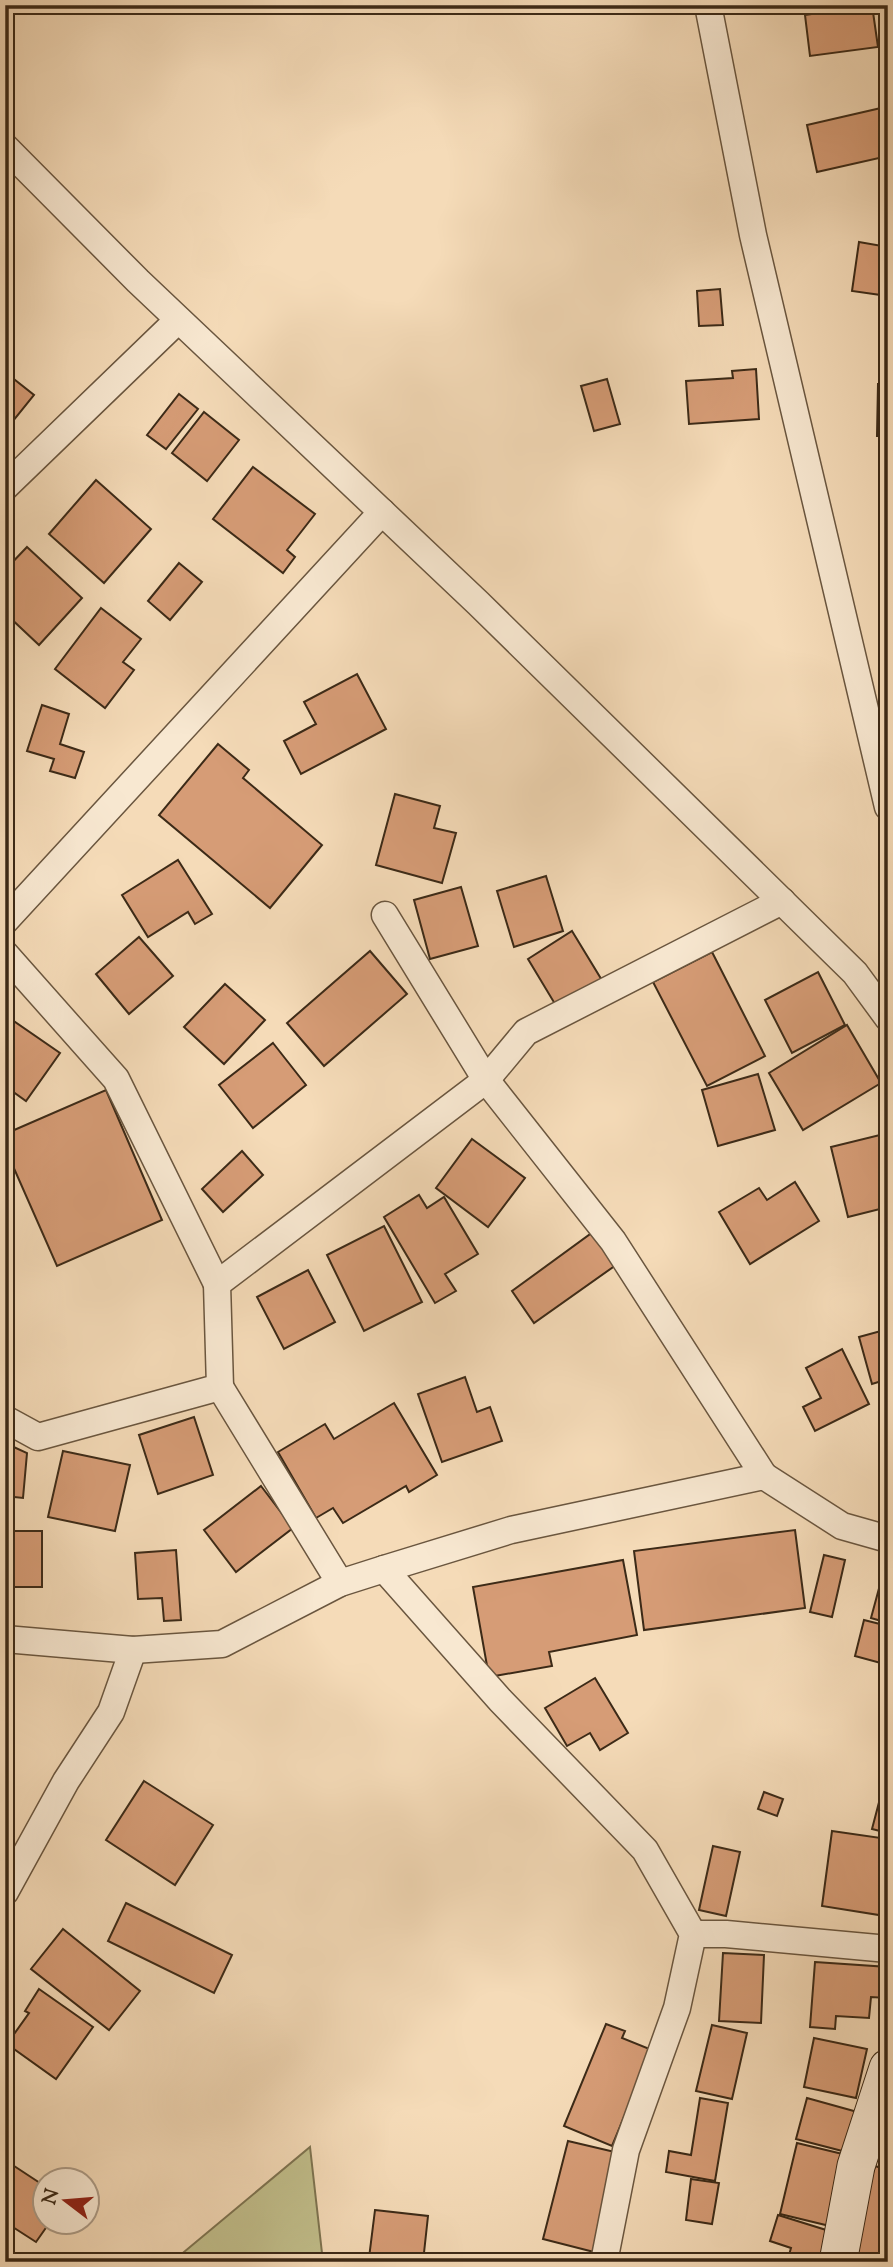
<svg xmlns="http://www.w3.org/2000/svg" width="893" height="2267" viewBox="0 0 893 2267" font-family="'Sorts Mill Goudy',serif">
	<style>
		.green { fill: #c1be8b; stroke: #7e7451; stroke-width: 2 }
		.building { fill: #d69c76; stroke: #3c2a17; stroke-width: 2 }
		.lines { fill: none; stroke-linecap: round; stroke-linejoin: round }
		.street-casing { stroke: #6a563f; stroke-width: 29 }
		.secondary-casing { stroke: #3c2a17; stroke-width: 39 }
		.street { stroke: #f8e8d1; stroke-width: 26 }
		.secondary { stroke: #f8e8d1; stroke-width: 37 }
	</style>
	<rect width="100%" height="100%" fill="#f5dbb8"/>
	<filter id="stains"><feTurbulence type="fractalNoise" baseFrequency=".00286" numOctaves="4"/><feColorMatrix values="0 0 0 0 .2 0 0 0 0 .09 0 0 0 0 .02 0 0 0 .5 -.17"/></filter>
	<radialGradient id="worn" r=".72"><stop offset=".6" stop-color="#630" stop-opacity="0"/><stop offset="1" stop-color="#630" stop-opacity=".3"/></radialGradient>
	<!-- green -->
	<polygon class="green" points="310,2147 323,2262 172,2262"/>
	<!-- building -->
	<g class="building">
		<polygon points="872,5 878,47 810,56 805,15"/>
		<polygon points="881,108 888,137 888,156 817,172 807,125"/>
		<polygon points="859,242 888,247 888,296 852,291"/>
		<polygon points="720,289 723,325 699,326 697,291"/>
		<polygon points="756,369 759,419 689,424 686,381 733,378 732,371"/>
		<polygon points="5,372 34,395 5,431"/>
		<polygon points="607,379 620,424 594,431 581,386"/>
		<polygon points="878,384 888,384 888,436 877,436"/>
		<polygon points="179,394 198,409 166,449 147,435"/>
		<polygon points="204,412 239,440 207,481 172,453"/>
		<polygon points="253,467 315,514 287,550 295,557 283,573 213,519"/>
		<polygon points="96,480 151,529 104,583 49,534"/>
		<polygon points="27,547 82,598 39,645 5,613 5,570"/>
		<polygon points="179,563 202,582 170,620 148,601"/>
		<polygon points="101,608 141,639 123,662 134,670 105,708 55,669"/>
		<polygon points="357,674 386,729 301,774 284,741 316,724 304,702"/>
		<polygon points="42,705 69,714 60,744 84,752 75,778 50,771 54,759 27,751"/>
		<polygon points="218,744 249,770 243,778 322,845 270,908 159,815"/>
		<polygon points="395,794 440,806 434,828 456,833 442,883 376,865"/>
		<polygon points="178,860 212,914 195,924 188,912 148,937 122,895"/>
		<polygon points="546,876 563,931 514,947 497,891"/>
		<polygon points="461,887 478,946 430,959 414,900"/>
		<polygon points="572,931 603,982 558,1009 528,959"/>
		<polygon points="139,937 173,976 129,1014 96,974"/>
		<polygon points="370,951 407,994 324,1066 287,1023"/>
		<polygon points="712,952 765,1056 707,1086 653,982"/>
		<polygon points="818,972 845,1025 792,1053 765,1000"/>
		<polygon points="225,984 265,1020 224,1064 184,1027"/>
		<polygon points="5,1015 60,1053 26,1101 5,1086"/>
		<polygon points="847,1025 881,1083 803,1130 769,1073"/>
		<polygon points="273,1043 306,1085 253,1128 219,1085"/>
		<polygon points="758,1074 775,1130 718,1146 702,1090"/>
		<polygon points="106,1090 162,1220 57,1266 5,1148 5,1134"/>
		<polygon points="888,1133 888,1207 848,1217 831,1147"/>
		<polygon points="472,1139 525,1178 488,1227 436,1188"/>
		<polygon points="242,1151 263,1175 223,1212 202,1189"/>
		<polygon points="795,1182 819,1221 750,1264 719,1212 759,1188 767,1200"/>
		<polygon points="419,1195 427,1208 444,1197 478,1254 445,1274 456,1291 435,1303 384,1217"/>
		<polygon points="384,1226 422,1302 364,1331 327,1255"/>
		<polygon points="593,1232 616,1265 534,1323 512,1291"/>
		<polygon points="308,1270 335,1322 284,1349 257,1297"/>
		<polygon points="888,1329 888,1379 872,1384 859,1337"/>
		<polygon points="842,1349 869,1404 815,1431 803,1407 821,1398 806,1368"/>
		<polygon points="465,1377 477,1412 490,1407 502,1441 442,1462 418,1394"/>
		<polygon points="394,1403 437,1475 409,1492 406,1486 343,1523 333,1508 316,1518 278,1452 325,1424 334,1439"/>
		<polygon points="194,1417 213,1475 158,1494 139,1435"/>
		<polygon points="5,1443 27,1453 23,1498 5,1496"/>
		<polygon points="63,1451 130,1465 115,1531 48,1517"/>
		<polygon points="261,1486 293,1528 236,1572 204,1530"/>
		<polygon points="795,1530 805,1608 644,1630 634,1551"/>
		<rect x="5" y="1531" width="37" height="56"/>
		<polygon points="176,1550 181,1620 164,1621 162,1598 138,1599 135,1553"/>
		<polygon points="824,1555 845,1560 832,1617 810,1612"/>
		<polygon points="888,1555 888,1623 871,1618"/>
		<polygon points="623,1560 637,1635 549,1652 552,1666 489,1677 473,1587"/>
		<polygon points="864,1620 888,1626 888,1665 855,1656"/>
		<polygon points="595,1678 628,1733 600,1750 590,1733 567,1746 545,1708"/>
		<polygon points="888,1768 888,1833 872,1829"/>
		<polygon points="144,1781 213,1825 175,1885 106,1840"/>
		<polygon points="764,1792 783,1799 777,1816 758,1809"/>
		<polygon points="832,1831 888,1839 888,1860 879,1915 822,1906"/>
		<polygon points="713,1846 740,1852 726,1916 699,1910"/>
		<polygon points="126,1903 232,1955 214,1993 108,1941"/>
		<polygon points="63,1929 140,1991 109,2030 31,1969"/>
		<polygon points="723,1953 764,1955 761,2023 719,2021"/>
		<polygon points="815,1962 888,1967 887,1998 871,1997 869,2018 836,2016 835,2029 810,2027"/>
		<polygon points="39,1989 93,2027 56,2079 7,2044 29,2013 25,2011"/>
		<polygon points="606,2024 625,2031 622,2038 652,2050 612,2146 564,2126"/>
		<polygon points="712,2025 747,2033 732,2099 696,2091"/>
		<polygon points="814,2038 867,2049 856,2098 804,2087"/>
		<polygon points="700,2098 728,2103 715,2181 666,2172 669,2151 691,2155"/>
		<polygon points="807,2098 861,2113 850,2153 796,2139"/>
		<polygon points="568,2141 619,2153 594,2252 543,2239"/>
		<polygon points="797,2143 855,2157 838,2228 780,2214"/>
		<polygon points="5,2160 46,2187 46,2222 50,2222 36,2242 5,2222"/>
		<polygon points="875,2166 888,2170 888,2262 862,2262 849,2258"/>
		<polygon points="691,2179 719,2183 712,2224 686,2220"/>
		<polygon points="375,2210 428,2216 423,2262 369,2258"/>
		<polygon points="778,2215 839,2234 830,2262 787,2262 791,2248 770,2241"/>
	</g>
	<g class="lines">
		<defs>
			<g id="street">
				<polyline points="708,5 753,235 888,807"/>
				<polyline points="5,147 138,281 478,603 855,973 888,1018"/>
				<polyline points="5,487 178,320"/>
				<polyline points="385,915 486,1080 613,1241 764,1476"/>
				<polyline points="5,921 382,512"/>
				<polyline points="5,954 116,1079 217,1284"/>
				<polyline points="220,1387 340,1583"/>
				<polyline points="5,1419 38,1437 220,1387 217,1284 486,1080 526,1032 782,901"/>
				<polyline points="384,1569 500,1700 645,1850 693,1934 677,2008 626,2150 604,2262"/>
				<polyline points="5,1639 133,1650 222,1644 340,1583 384,1569 511,1530 764,1476 842,1526 888,1539"/>
				<polyline points="5,1892 66,1781 111,1712 133,1650"/>
				<polyline points="693,1934 726,1934 888,1949"/>
			</g>
			<polyline id="secondary" points="838,2262 856,2166 888,2068"/>
		</defs>
		<!-- street casing -->
		<use href="#street" class="street-casing"/>
		<!-- secondary casing -->
		<use href="#secondary" class="secondary-casing"/>
		<!-- street -->
		<use href="#street" class="street"/>
		<!-- secondary -->
		<use href="#secondary" class="secondary"/>
	</g>
	<!-- margin -->
	<rect width="893" height="2267" fill="none" stroke="#f5dbb8" stroke-width="28"/>
	<rect x="7" y="7" width="879" height="2253" fill="none" stroke="#3c2a17" stroke-width="3.5"/>
	<rect x="14" y="14" width="865" height="2239" fill="none" stroke="#3c2a17" stroke-width="2"/>
	<!-- north arrow -->
	<g transform="translate(66 2201) rotate(286)"><circle r="33" fill="#f8e8d1" stroke="#ad9c87" stroke-width="2"/>
	<path d="M0-5L12 26L0 18L-12 26Z" fill="#8f2418"/>
	<text y="-10" font-size="19" font-weight="bold" text-anchor="middle" fill="#3c2a17">N</text>
	</g>
	<rect width="100%" height="100%" filter="url(#stains)"/>
	<rect width="100%" height="100%" fill="url(#worn)"/>
</svg>
